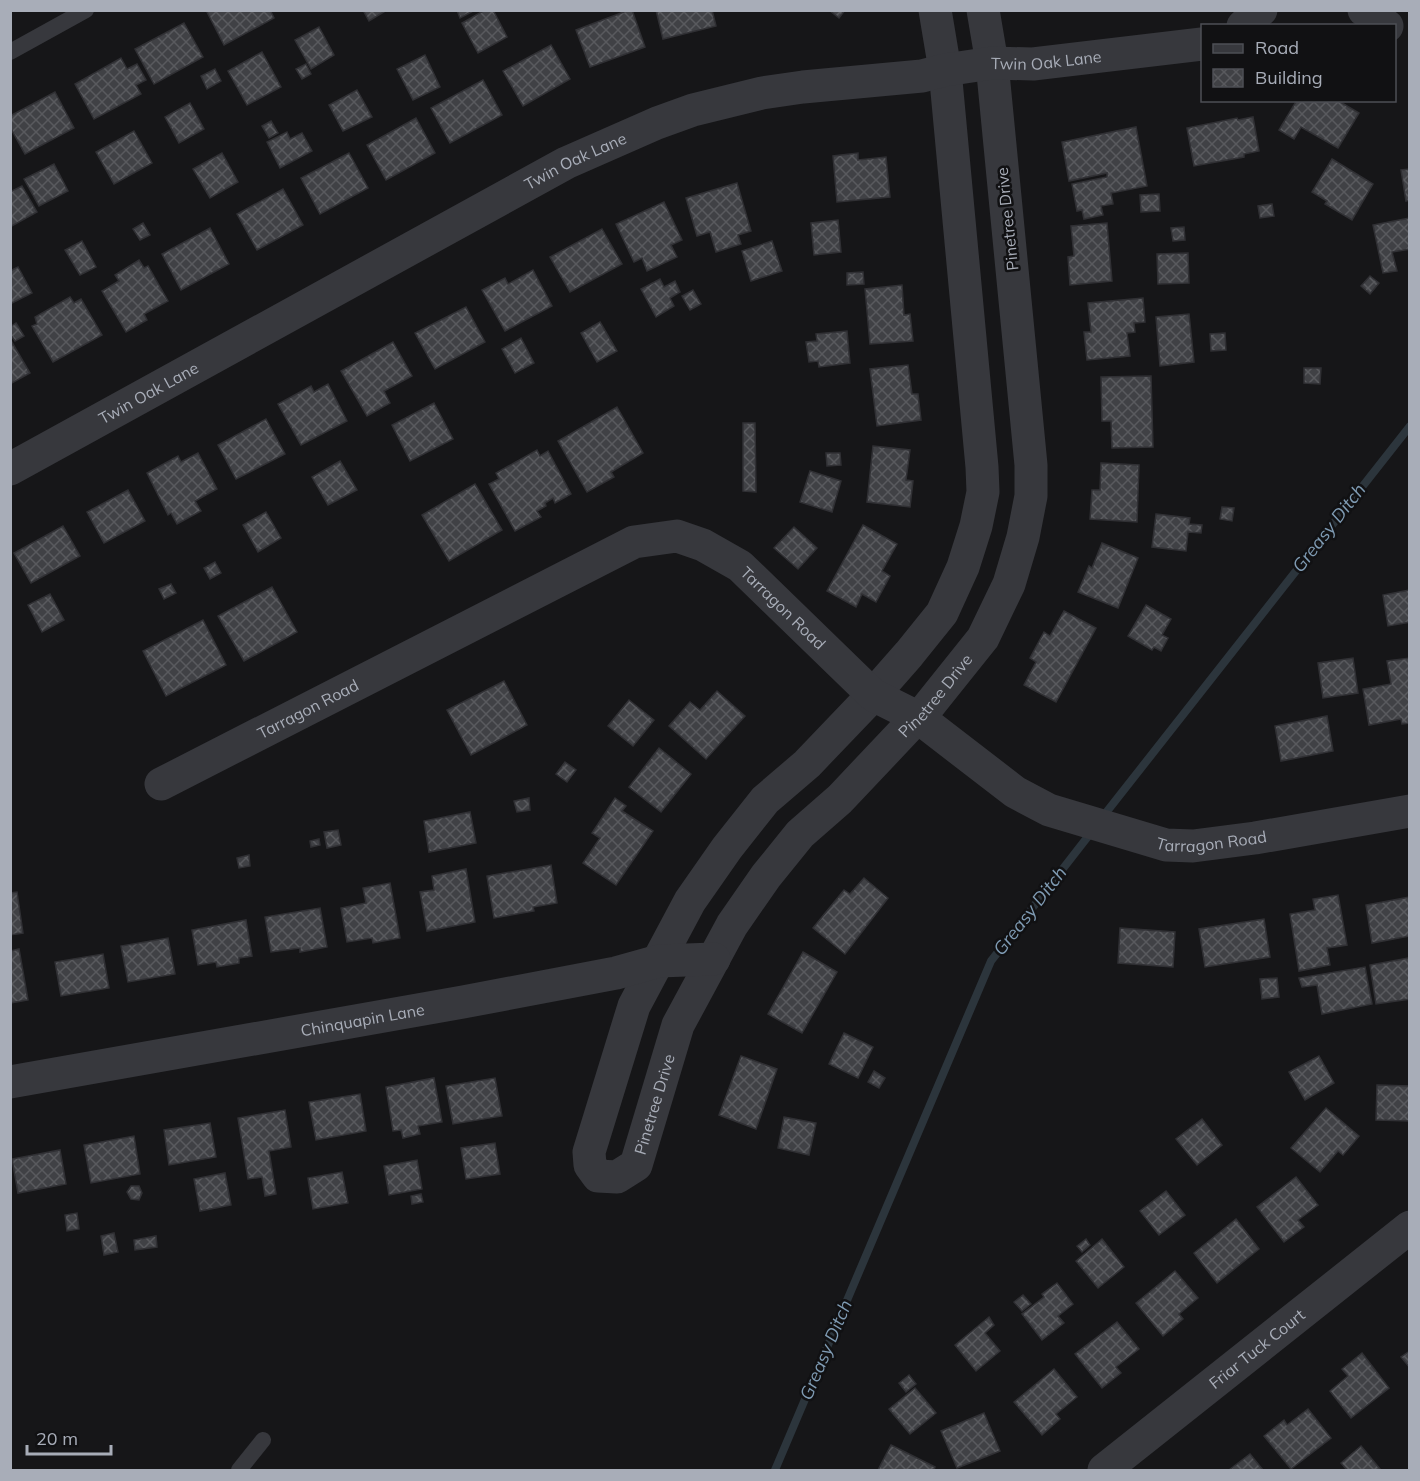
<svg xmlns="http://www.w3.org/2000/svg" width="1420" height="1481" viewBox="0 0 1420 1481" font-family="Mulish,sans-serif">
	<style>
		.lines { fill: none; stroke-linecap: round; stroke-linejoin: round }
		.stream { stroke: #2c353c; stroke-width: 8 }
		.building { fill: url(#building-cross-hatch); stroke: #303034; stroke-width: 1.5 }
		.service { stroke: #37383d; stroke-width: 16 }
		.minor { stroke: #37383d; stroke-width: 33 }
		.labels { text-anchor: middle; stroke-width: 5; stroke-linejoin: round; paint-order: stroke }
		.street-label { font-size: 16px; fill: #a8adb8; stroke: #111113 }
		.water-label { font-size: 18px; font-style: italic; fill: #7f9bb3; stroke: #111113 }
	</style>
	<defs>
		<pattern id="building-cross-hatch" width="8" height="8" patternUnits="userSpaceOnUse" patternTransform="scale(1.5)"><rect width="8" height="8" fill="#404145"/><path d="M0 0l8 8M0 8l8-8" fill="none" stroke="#595a5e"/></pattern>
	</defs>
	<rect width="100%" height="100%" fill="#161618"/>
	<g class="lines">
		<!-- stream -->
		<g class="stream">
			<polyline points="1101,819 1410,426"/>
			<polyline points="775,1470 991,961 1093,830"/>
		</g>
	</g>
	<!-- building -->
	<g class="building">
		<polygon points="206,10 270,10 274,18 224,45"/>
		<polygon points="363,10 387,10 369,21"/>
		<polygon points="457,10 475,10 460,18"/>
		<polygon points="485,10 493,10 507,37 478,53 462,23"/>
		<polygon points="629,10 632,10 645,47 590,67 576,30"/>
		<polygon points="656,10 712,10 716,26 663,39"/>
		<polygon points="829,10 845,10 839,18"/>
		<polygon points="184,23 203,57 154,84 135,49"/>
		<polygon points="319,27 334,55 311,69 295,40"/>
		<polygon points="551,45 570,79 523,106 503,71"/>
		<polygon points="262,52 281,87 247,105 228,71"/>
		<polygon points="425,55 440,87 413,100 397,69"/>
		<polygon points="121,58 127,69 137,64 146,80 136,85 141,94 94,119 75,84"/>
		<polygon points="306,64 311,74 302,79 296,69"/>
		<polygon points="215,69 221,81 207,89 201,76"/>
		<polygon points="483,80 502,115 450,143 431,108"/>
		<polygon points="357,90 372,117 343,131 329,105"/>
		<polygon points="55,92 74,128 25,154 10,127 10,116"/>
		<polygon points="1297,100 1337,100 1359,113 1338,148 1301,127 1294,139 1279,130"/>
		<polygon points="190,103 204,129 179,143 165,117"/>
		<polygon points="1253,117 1259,151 1244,154 1244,157 1194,166 1187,128 1237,118 1238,120"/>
		<polygon points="416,118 435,153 386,180 367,145"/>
		<polygon points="271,121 278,133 269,138 262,126"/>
		<polygon points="1136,127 1147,186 1111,193 1113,204 1101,206 1103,215 1084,219 1082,210 1077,211 1072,184 1107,177 1107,173 1069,181 1062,142"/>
		<polygon points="134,131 152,163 114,184 96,152"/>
		<polygon points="287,132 290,139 302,133 312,151 280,168 267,142"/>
		<polygon points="222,153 238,182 210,198 193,169"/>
		<polygon points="349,153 368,188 320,214 301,178"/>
		<polygon points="858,153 858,160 886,157 890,197 837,202 833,156"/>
		<polygon points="1332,159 1373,184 1352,220 1325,204 1327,201 1312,192"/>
		<polygon points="54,164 68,191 39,206 24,179"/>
		<polygon points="1410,169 1410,200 1406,201 1401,170"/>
		<polygon points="737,183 751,231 738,235 741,244 716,252 710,232 697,236 686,198"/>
		<polygon points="22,186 37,212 10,227 10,192"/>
		<polygon points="283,189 303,225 257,250 237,214"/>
		<polygon points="1159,194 1160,211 1141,212 1140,195"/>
		<polygon points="664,202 682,240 671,245 677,257 647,271 642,258 634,262 616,224"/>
		<polygon points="1272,204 1274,216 1260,218 1258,206"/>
		<polygon points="1410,218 1410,249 1392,252 1397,271 1383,273 1373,225"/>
		<polygon points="838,220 841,252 814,255 811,223"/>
		<polygon points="143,223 150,235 140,240 133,229"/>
		<polygon points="1107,223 1112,281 1070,285 1068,257 1074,256 1071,226"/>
		<polygon points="1184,227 1185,240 1173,241 1171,228"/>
		<polygon points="210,228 229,264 181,290 162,254"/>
		<polygon points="602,229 622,264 570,292 550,257"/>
		<polygon points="82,241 96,267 80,275 65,250"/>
		<polygon points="772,241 782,271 751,281 742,251"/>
		<polygon points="1188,253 1189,283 1158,284 1157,254"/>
		<polygon points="139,260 144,268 148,266 168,301 144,314 147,320 126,332 102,291 119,281 115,275"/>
		<polygon points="18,267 32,293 10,304 10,271"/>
		<polygon points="533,270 552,306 505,331 482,290 505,278 508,284"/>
		<polygon points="863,272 864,284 847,285 847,273"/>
		<polygon points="1370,276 1379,283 1370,294 1361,286"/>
		<polygon points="660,279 664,287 675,281 680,292 670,298 674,306 656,317 641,289"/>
		<polygon points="902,285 904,315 910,314 913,341 870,344 865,289"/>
		<polygon points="693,290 701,304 690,310 682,296"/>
		<polygon points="70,297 74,303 81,299 102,335 53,362 32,326 37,324 35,317"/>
		<polygon points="1143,298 1145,322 1134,323 1135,332 1127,333 1130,356 1087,360 1084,332 1091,332 1088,303"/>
		<polygon points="466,307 485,342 435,369 415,333"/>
		<polygon points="1189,314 1194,362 1160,366 1156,317"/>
		<polygon points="600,322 617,351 597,362 581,333"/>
		<polygon points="16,323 24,336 15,341 10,334 10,327"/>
		<polygon points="847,331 850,363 819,367 818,361 809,362 806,342 817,341 816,334"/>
		<polygon points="1225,333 1226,350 1211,351 1210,334"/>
		<polygon points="521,338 534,363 515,373 502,349"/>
		<polygon points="10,339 30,373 10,384"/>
		<polygon points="393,342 412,376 384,391 390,403 367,416 341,371"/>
		<polygon points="908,365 912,394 918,394 921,420 877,426 870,369"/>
		<polygon points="1304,368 1321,368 1320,384 1304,383"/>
		<polygon points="1151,376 1153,447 1112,448 1111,421 1102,421 1101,377"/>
		<polygon points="328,384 347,421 301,445 278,404 311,386 314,392"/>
		<polygon points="434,403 453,439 410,461 392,425"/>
		<polygon points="617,407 643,453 611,472 614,477 587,492 558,441"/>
		<polygon points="266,419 285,454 236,479 218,445"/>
		<polygon points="743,423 755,423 756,492 743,491"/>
		<polygon points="873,446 910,450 906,480 913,481 910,507 867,502"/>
		<polygon points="537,450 540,456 548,451 571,494 555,503 553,498 545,503 546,506 537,511 541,517 515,531 489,484 499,479 496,473"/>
		<polygon points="198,453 217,489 195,501 201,511 177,524 171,513 168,515 147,473 178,456 181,462"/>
		<polygon points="826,453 840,453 841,465 827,466"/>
		<polygon points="340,461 357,490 328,505 312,477"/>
		<polygon points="1101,463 1139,465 1137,522 1090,519 1092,490 1100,490"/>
		<polygon points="810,471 841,481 832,512 800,502"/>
		<polygon points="475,484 502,530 449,561 422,515"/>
		<polygon points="128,490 145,521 104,543 87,512"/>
		<polygon points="1222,507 1234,508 1232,521 1220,519"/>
		<polygon points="266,512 281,538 258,552 243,525"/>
		<polygon points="1156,514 1190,518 1189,524 1202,525 1201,533 1188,532 1186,551 1152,547"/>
		<polygon points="863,525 897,544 882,571 890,576 876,602 862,594 856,607 827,591"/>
		<polygon points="63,526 80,556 31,583 14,553"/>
		<polygon points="794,527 817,548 798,569 774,548"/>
		<polygon points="1102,543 1138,558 1118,608 1078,592 1089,566 1092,568"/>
		<polygon points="215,562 221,573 210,579 204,568"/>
		<polygon points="171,584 176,593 164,599 159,589"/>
		<polygon points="272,587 297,632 244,661 218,616"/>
		<polygon points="1410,590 1410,622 1388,626 1383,595"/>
		<polygon points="50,594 64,620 42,632 28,605"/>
		<polygon points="1146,605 1171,619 1162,635 1168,638 1161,651 1154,647 1152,650 1128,636"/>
		<polygon points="1064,611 1096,628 1056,702 1024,685 1036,662 1030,658 1044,632 1050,636"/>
		<polygon points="203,620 226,665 166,696 143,651"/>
		<polygon points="1353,658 1358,693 1323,698 1318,663"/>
		<polygon points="1410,658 1410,723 1402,724 1401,719 1369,725 1363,689 1391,684 1387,661"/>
		<polygon points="504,681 527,725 471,755 447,710"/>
		<polygon points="717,691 745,716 706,759 669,726 690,702 700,710"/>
		<polygon points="629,700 654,720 633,746 608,726"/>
		<polygon points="1327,716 1333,751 1281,761 1275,726"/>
		<polygon points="659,748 691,774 661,812 629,787"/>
		<polygon points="565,762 576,770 567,782 556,774"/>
		<polygon points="529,798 530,810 517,812 514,801"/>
		<polygon points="615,798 626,806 622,811 653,831 616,885 583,863 600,838 592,833"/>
		<polygon points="470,812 476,843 429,852 424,821"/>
		<polygon points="338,830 341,845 327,848 324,832"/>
		<polygon points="319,839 320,845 311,847 310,841"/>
		<polygon points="249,855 250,866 239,868 237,858"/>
		<polygon points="551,865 557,903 533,907 534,911 494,918 487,876"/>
		<polygon points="466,869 475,922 427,931 420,892 434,890 432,876"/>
		<polygon points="864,878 888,898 845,954 813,928 844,890 850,894"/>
		<polygon points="390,883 400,938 373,943 372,938 347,942 341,908 366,903 363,888"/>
		<polygon points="17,892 23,933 10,935 10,893"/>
		<polygon points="1338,895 1347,945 1327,948 1330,965 1299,971 1290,914 1315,910 1313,899"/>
		<polygon points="1410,897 1410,936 1372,943 1366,905"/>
		<polygon points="320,908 327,947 300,952 300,948 271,952 265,917"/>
		<polygon points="1264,919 1270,957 1205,967 1199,929"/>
		<polygon points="246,920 252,956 239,958 239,963 217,967 216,962 198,965 192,930"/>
		<polygon points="1120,928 1175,932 1173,967 1118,963"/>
		<polygon points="168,938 175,974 128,982 121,946"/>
		<polygon points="19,949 28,1000 10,1003 10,951"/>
		<polygon points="803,952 837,972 802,1033 768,1014"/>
		<polygon points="103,954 109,988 61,996 55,962"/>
		<polygon points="1409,958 1410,999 1376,1004 1370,965"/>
		<polygon points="1365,967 1372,1004 1322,1014 1317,985 1302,987 1299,978"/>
		<polygon points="1277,978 1279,997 1262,999 1260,979"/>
		<polygon points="844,1033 873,1047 858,1078 829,1064"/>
		<polygon points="741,1056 777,1069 756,1129 719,1115"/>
		<polygon points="1319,1056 1334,1083 1305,1100 1289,1072"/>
		<polygon points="874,1071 885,1078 879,1088 868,1082"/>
		<polygon points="434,1078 442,1122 418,1126 420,1134 403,1138 401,1130 393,1131 386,1087"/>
		<polygon points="495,1078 502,1116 453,1124 446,1086"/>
		<polygon points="1377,1085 1410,1086 1410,1121 1376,1120"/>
		<polygon points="360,1094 366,1131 316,1140 309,1102"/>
		<polygon points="1326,1108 1359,1136 1343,1155 1338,1151 1320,1172 1291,1148"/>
		<polygon points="285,1110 291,1147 269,1151 276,1194 265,1196 262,1177 248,1179 238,1118"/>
		<polygon points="784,1117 816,1123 809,1155 778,1148"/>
		<polygon points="1202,1119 1222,1145 1197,1165 1176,1139"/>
		<polygon points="210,1123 216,1157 169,1165 164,1130"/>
		<polygon points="134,1136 140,1174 91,1183 84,1145"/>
		<polygon points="495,1143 500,1174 466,1179 461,1148"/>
		<polygon points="60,1150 66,1184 18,1193 12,1159"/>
		<polygon points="417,1160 422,1189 389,1195 384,1166"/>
		<polygon points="342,1172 348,1203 313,1209 308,1178"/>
		<polygon points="225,1173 231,1205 200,1211 194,1179"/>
		<polygon points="1296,1177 1318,1205 1298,1220 1304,1227 1284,1242 1257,1207"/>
		<polygon points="131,1186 139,1186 142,1193 139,1200 131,1199 127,1192"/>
		<polygon points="1166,1191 1185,1215 1159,1235 1140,1211"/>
		<polygon points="421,1194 423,1202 412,1204 411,1196"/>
		<polygon points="77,1213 79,1229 67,1231 65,1215"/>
		<polygon points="1236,1219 1259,1249 1217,1283 1194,1253"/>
		<polygon points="114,1233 118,1252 104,1255 101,1236"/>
		<polygon points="156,1236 157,1247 135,1250 134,1240"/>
		<polygon points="1086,1239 1090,1245 1082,1252 1077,1246"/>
		<polygon points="1102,1239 1124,1267 1098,1288 1076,1261"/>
		<polygon points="1175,1271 1198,1298 1179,1314 1183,1319 1163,1336 1136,1303"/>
		<polygon points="1057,1283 1073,1304 1058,1316 1064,1323 1042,1340 1022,1314 1044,1297 1042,1294"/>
		<polygon points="1023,1295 1031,1304 1022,1311 1014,1302"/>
		<polygon points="989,1317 994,1325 985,1333 1000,1351 976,1371 955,1345"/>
		<polygon points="1117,1322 1139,1349 1116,1367 1121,1373 1102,1388 1075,1354"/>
		<polygon points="1410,1351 1410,1368 1401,1357"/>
		<polygon points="1362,1353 1389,1388 1351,1418 1330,1391 1348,1376 1342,1369"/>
		<polygon points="1054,1369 1077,1397 1056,1414 1060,1419 1042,1435 1014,1402"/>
		<polygon points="909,1375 916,1384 906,1392 899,1383"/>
		<polygon points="915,1388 936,1413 910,1434 889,1409"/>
		<polygon points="1308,1409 1331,1438 1291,1469 1264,1436 1284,1420 1287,1425"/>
		<polygon points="984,1413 1000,1451 957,1468 941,1431"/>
		<polygon points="891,1445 935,1467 934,1470 878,1470"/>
		<polygon points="1361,1446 1380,1469 1379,1470 1347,1470 1341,1463"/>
		<polygon points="1250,1454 1263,1470 1229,1470"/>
	</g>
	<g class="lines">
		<!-- service -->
		<g class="service">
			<polyline points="10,52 86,10"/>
			<polyline points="239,1470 263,1440"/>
		</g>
		<!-- minor -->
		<g class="minor">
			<path id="s1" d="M935,10L945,70L982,467L983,492L976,526L963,567L942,613L909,654L873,695L807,764L765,800L727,848L690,901L634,1006L589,1152L590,1165L598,1176L617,1177L636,1165L678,1025L732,925L766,876L800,834L840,799L908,727L919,718L983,638L1009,584L1023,537L1031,496V465L992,63L983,10"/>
			<polyline points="1364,10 1387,26"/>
			<polyline points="1243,26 1261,10"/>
			<path id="s2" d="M10,469L566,163L657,123L693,110L762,93L803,87L922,76L945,70L992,63L1033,64L1202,44"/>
			<path id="s3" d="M161,784L634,542L677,536L703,545L740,566L873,695L919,718L1015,792L1049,810L1166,845L1193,846L1255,838L1410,811"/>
			<path id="s4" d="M10,1082L463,1002L616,973L659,961L714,959"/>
			<path id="s5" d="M1104,1470L1410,1227"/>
		</g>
	</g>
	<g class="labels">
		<!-- street labels -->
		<g class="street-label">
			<text dy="6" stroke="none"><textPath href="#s2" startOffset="1130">Twin Oak Lane</textPath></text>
			<text dy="6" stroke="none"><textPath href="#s2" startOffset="644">Twin Oak Lane</textPath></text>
			<text transform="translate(1007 219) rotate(-96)" y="6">Pinetree Drive</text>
			<text dy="6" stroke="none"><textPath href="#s2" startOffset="158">Twin Oak Lane</textPath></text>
			<text dy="6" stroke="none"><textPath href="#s3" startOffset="705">Tarragon Road</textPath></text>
			<text dy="6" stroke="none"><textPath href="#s1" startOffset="1904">Pinetree Drive</textPath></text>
			<text dy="6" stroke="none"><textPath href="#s3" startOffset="165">Tarragon Road</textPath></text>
			<text dy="6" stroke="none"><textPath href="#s3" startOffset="1209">Tarragon Road</textPath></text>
			<text dy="6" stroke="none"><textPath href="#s4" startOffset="358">Chinquapin Lane</textPath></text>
			<text dy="6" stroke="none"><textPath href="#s1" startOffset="1400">Pinetree Drive</textPath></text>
			<text dy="6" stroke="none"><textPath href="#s5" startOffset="195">Friar Tuck Court</textPath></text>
		</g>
		<!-- water labels -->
		<g class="water-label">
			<text transform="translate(1329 528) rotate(-52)" y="6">Greasy Ditch</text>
			<text transform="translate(1030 911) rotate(-52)" y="6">Greasy Ditch</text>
			<text transform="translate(826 1350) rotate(-67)" y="6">Greasy Ditch</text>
		</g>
	</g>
	<!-- border -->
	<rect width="1420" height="1481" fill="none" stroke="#a8adb8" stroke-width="24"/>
	<!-- legend -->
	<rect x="1201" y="24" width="195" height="78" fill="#111113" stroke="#4d4f55" stroke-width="1.5"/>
	<rect x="1213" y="44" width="30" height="9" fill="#37383d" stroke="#4d4f55" stroke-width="1.5"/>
	<text x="1255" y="54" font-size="18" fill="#a8adb8">Road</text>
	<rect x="1213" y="69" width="30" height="18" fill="url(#building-cross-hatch)" stroke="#4d4f55" stroke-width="1.5"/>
	<text x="1255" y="84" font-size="18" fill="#a8adb8">Building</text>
	<!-- scale -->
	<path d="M27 1445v9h84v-9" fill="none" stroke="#a8adb8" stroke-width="3"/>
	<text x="36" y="1445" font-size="18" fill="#a8adb8" stroke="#111113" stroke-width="4.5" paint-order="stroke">20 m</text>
</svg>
